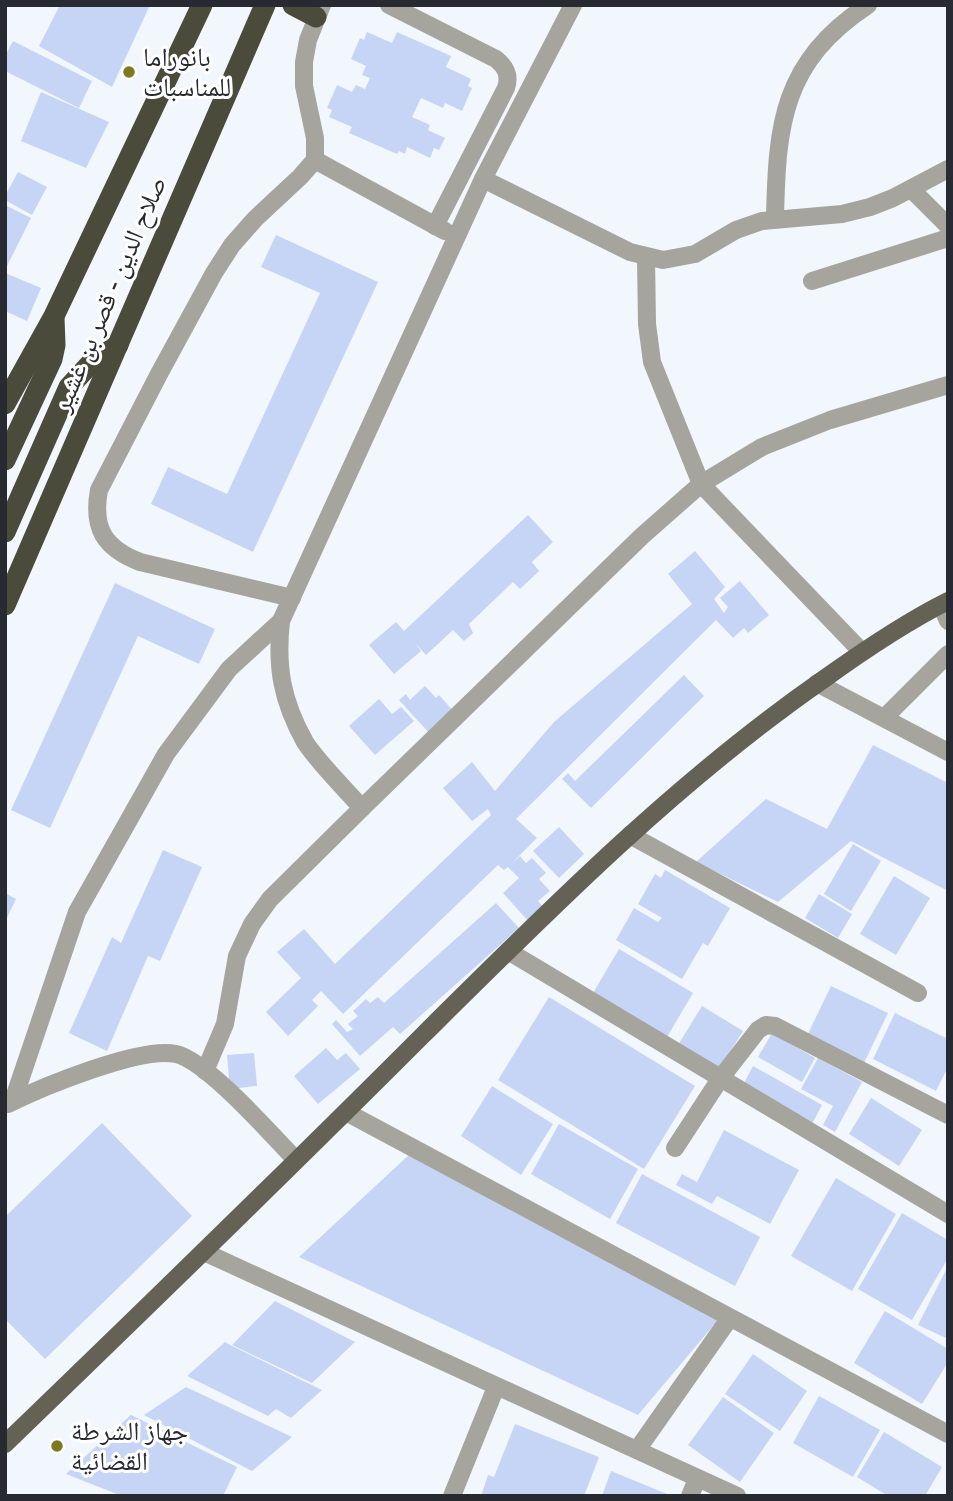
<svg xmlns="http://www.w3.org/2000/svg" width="953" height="1501" viewBox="0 0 953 1501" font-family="Signika,'Noto Naskh Arabic',sans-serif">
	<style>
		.building { fill: #c6d5f6 }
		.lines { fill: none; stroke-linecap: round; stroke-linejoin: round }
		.minor { stroke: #a5a59d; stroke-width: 18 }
		.major { stroke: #636254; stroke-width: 18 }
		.highway { stroke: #4b4b3b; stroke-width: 21 }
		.poi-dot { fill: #7e791f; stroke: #fff; stroke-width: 2.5 }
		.labels { text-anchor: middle; stroke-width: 6; stroke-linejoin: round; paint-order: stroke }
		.poi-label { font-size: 26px; fill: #272a31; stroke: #fff; text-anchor: start }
		.street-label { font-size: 26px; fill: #272a31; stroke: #fff }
	</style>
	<rect width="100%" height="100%" fill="#f2f6fd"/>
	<!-- building -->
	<g class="building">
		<polygon points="60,5 150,5 112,87 39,46"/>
		<polygon points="367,32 392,43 397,32 451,56 446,67 471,79 468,86 472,88 462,111 445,103 443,108 421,98 412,117 430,125 428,130 445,138 439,150 434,148 430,158 407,147 405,154 399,151 397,154 349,133 352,127 329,117 332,110 327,108 337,85 352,92 356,85 365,89 370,78 362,75 366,66 351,59 360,38 364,40"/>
		<polygon points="13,41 92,81 79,108 5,71 5,56"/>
		<polygon points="41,92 109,122 86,168 21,141"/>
		<polygon points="18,172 47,187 32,215 5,200 5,196"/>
		<polygon points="5,205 31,218 7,266 5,265"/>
		<polygon points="276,235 378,282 253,552 151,504 168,467 227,494 320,293 261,267"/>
		<polygon points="5,273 41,288 27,321 5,311"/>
		<polygon points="528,515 553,542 532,562 539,571 520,589 513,582 469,624 473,633 464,641 453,630 426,655 415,643 421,651 394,674 369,645 396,622 404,631"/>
		<polygon points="695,551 725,587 714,599 724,613 728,607 720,598 740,581 769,615 748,633 744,628 733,638 716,620 516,819 537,838 511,864 520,856 526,863 532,858 546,873 539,879 550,891 538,901 544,908 529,922 503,893 519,878 508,867 504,870 498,865 343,1014 321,991 312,1000 318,1006 288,1036 266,1012 301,978 277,952 304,929 335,964 491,815 488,809 472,821 443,788 472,762 495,791 554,722 692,604 668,574"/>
		<polygon points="115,583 215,629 199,664 138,636 50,828 11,810"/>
		<polygon points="684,675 704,696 591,808 562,779 568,773 575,781"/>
		<polygon points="425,686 436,698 439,695 455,713 431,735 399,700 406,694 410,700"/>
		<polygon points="379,699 392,714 401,707 414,721 375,755 349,726"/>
		<polygon points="873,745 948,783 948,891 851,841 778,902 696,862 766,799 827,829"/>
		<polygon points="559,827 584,854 559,878 533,851"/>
		<polygon points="853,844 881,861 851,911 824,894"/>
		<polygon points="163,850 202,867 160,961 148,956 107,1051 69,1033 112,937 121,943"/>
		<polygon points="665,870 730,908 708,946 703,943 682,979 616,940 634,908 658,922 662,918 638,904 655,874 661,878"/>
		<polygon points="894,876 930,898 896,955 860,934"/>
		<polygon points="5,893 16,899 5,922"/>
		<polygon points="819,894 852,914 838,938 805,918"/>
		<polygon points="496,903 519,928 400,1034 393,1027 360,1056 332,1024 336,1020 347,1032 353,1029 348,1024 358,1016 353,1011 366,999 370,1003 378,997 384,1003"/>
		<polygon points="619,949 693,993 667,1037 593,993"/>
		<polygon points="831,986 888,1013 863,1065 806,1038"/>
		<polygon points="549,997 695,1086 644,1169 498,1080"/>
		<polygon points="702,1006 743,1031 718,1071 678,1045"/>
		<polygon points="895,1013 948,1039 948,1067 936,1091 873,1059"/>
		<polygon points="772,1033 815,1058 802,1082 758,1057"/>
		<polygon points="326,1048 337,1060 346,1053 360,1069 318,1104 294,1076"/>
		<polygon points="254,1053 257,1086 230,1089 227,1055"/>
		<polygon points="818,1058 862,1082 835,1132 823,1125 833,1106 801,1089"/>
		<polygon points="753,1066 822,1105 812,1124 743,1085"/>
		<polygon points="492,1086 553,1124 521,1175 461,1136"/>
		<polygon points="871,1098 922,1130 899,1166 849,1134"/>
		<polygon points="102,1123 192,1216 45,1359 5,1319 5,1217"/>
		<polygon points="559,1124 638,1169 610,1219 531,1174"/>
		<polygon points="724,1130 799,1170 770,1224 717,1196 712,1204 676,1185 682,1174 697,1182"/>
		<polygon points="411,1153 718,1320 638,1415 299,1257"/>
		<polygon points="642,1174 760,1237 735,1286 616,1223"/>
		<polygon points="836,1178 896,1214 852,1291 791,1256"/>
		<polygon points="902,1213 948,1240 948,1258 912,1320 858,1289"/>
		<polygon points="948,1266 948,1339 918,1325"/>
		<polygon points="275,1301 355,1342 312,1383 232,1345"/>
		<polygon points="885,1311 948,1349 948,1362 922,1404 854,1363"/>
		<polygon points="225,1342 232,1346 322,1390 291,1418 276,1409 268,1416 187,1376"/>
		<polygon points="753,1354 807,1391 780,1431 725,1394"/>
		<polygon points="186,1387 292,1437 252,1471 144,1415"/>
		<polygon points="819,1396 880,1430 853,1477 793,1443"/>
		<polygon points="723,1397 774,1433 740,1482 688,1445"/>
		<polygon points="131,1415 237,1467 224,1494 122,1496 66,1474"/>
		<polygon points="515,1424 599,1457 584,1496 481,1496 488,1475 494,1477"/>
		<polygon points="884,1432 942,1467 925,1496 888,1496 857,1477"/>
		<polygon points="611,1471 672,1496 602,1496"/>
	</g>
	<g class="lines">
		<!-- minor -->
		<g class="minor">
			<path d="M389,5L496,59C506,67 510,76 506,88L435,226"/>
			<polyline points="315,160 445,231"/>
			<polyline points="483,179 630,252 663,260 695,254 736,230 762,221 842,214 870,207 893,198 948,169"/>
			<polyline points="911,189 948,226"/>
			<path d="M775,218C777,124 782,62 868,5"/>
			<polyline points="646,258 647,324 652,362 701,484 862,652"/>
			<polyline points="812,281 948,238"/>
			<path d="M292,598L140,562C104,548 92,528 99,490L159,374L214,273L232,245L255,219L300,177L315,160V138L304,86V62L308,40L322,5"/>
			<polyline points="941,605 948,621"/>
			<polyline points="817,683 948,752"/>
			<polyline points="884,718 948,654"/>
			<polyline points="362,808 642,536 701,484 762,447 830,420 948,385"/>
			<polyline points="630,835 918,993"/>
			<polyline points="508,951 948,1214"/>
			<path d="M205,1071L225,1024L237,956L252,924L270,899L362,808C346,790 317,761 305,742C282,701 276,667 281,621L483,179L573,5"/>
			<polyline points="13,1101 77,912 166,754 229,669 281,621"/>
			<path d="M8,1104C42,1087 141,1046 176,1054C207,1061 271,1134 295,1159"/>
			<polyline points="346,1112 948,1434"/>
			<polyline points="675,1148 720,1079 758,1030 766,1025 775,1026 948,1115"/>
			<polyline points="204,1252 737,1496"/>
			<polyline points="637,1450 729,1319"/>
			<polyline points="452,1496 496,1387"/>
			<polyline points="690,1496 697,1479"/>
		</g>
		<!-- major -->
		<path class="major" d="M5,1444C146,1308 286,1172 424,1034C551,908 677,781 824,679C863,651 904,623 948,601"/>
		<!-- highway -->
		<g class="highway">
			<polyline points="293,5 316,17"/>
			<polyline points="5,404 54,316 202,5"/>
			<polyline points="5,460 52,359 55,345 54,318"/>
			<polyline points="5,532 69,387 91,363 118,345"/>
			<polyline points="5,605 265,5"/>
		</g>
	</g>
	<!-- markers -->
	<g class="poi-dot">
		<circle cx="129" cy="72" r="7"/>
		<circle cx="57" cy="1446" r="7"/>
	</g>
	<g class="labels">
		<!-- poi labels -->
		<g class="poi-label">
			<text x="143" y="66">بانوراما<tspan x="143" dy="30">للمناسبات</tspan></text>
			<text x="71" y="1440">جهاز الشرطة<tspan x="71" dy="30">القضائية</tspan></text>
		</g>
		<!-- street labels -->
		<g class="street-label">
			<text transform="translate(109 294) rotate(-67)" y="9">صلاح الدين - قصر بن غشير</text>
		</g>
	</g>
	<!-- border -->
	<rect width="953" height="1501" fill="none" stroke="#272a31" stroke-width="14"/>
</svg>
